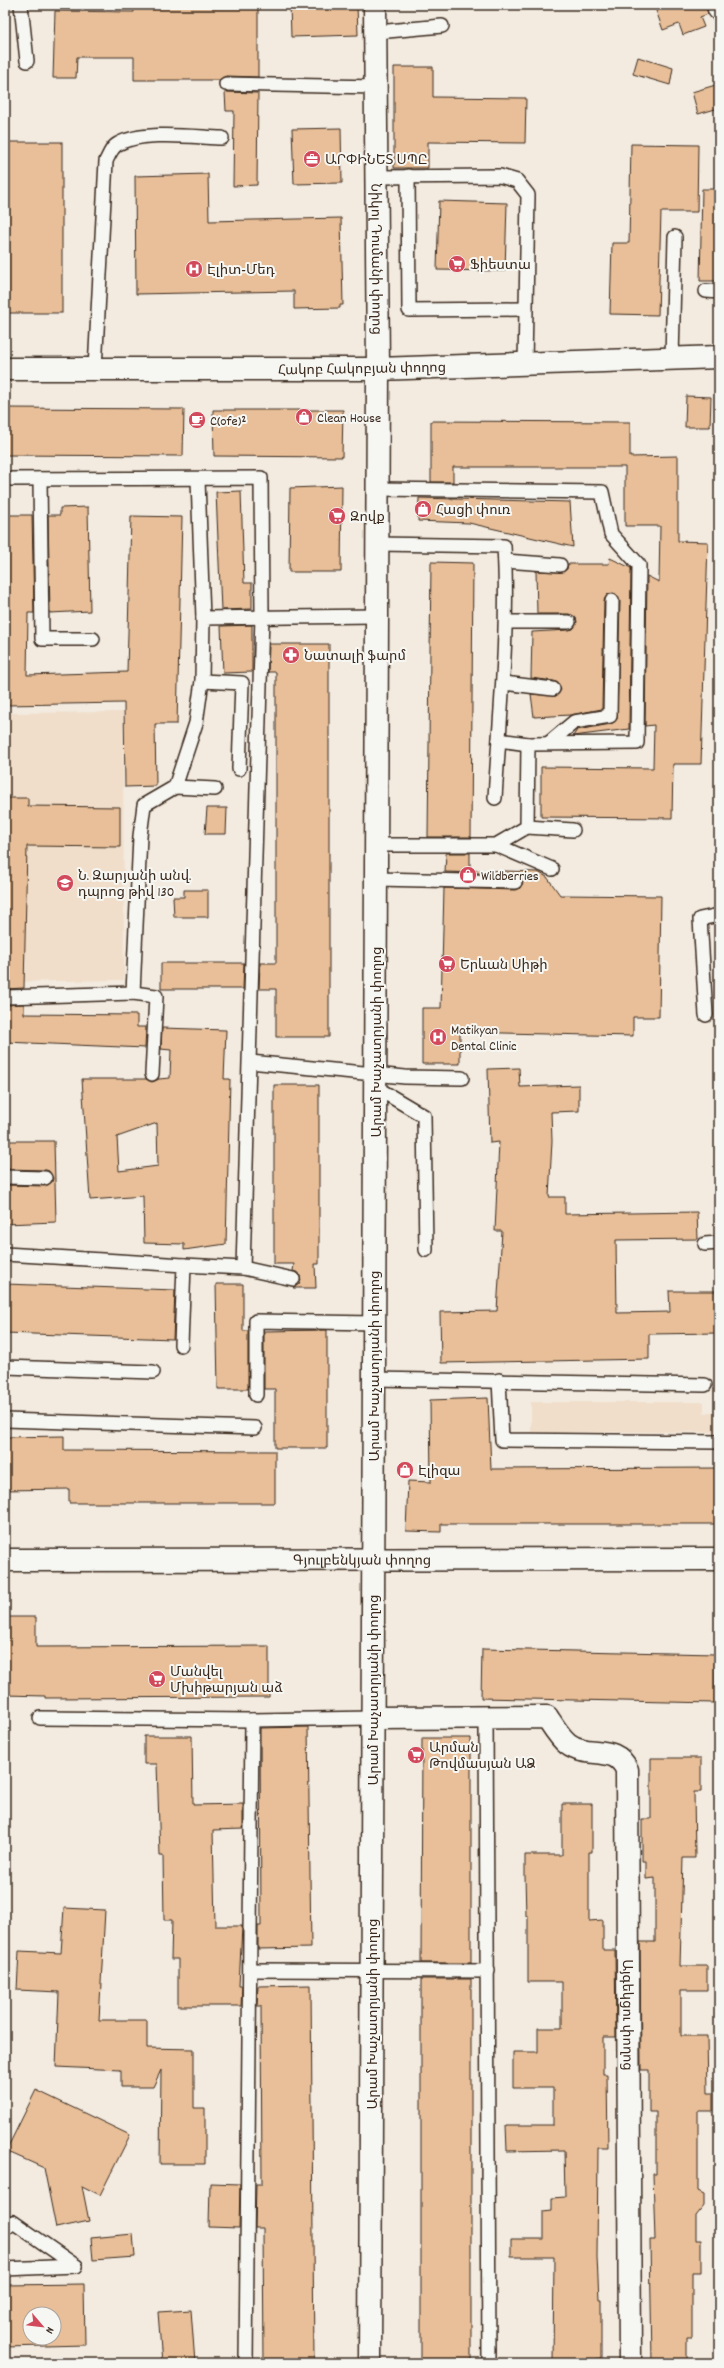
<svg xmlns="http://www.w3.org/2000/svg" width="724" height="2368" viewBox="0 0 724 2368" font-family="Dekko,'Noto Sans Armenian',sans-serif">
	<style>
		.built { fill: #f0deca }
		.building { fill: #e8bf98; stroke: #3b2a1e; fill-rule: evenodd }
		.lines { fill: none; stroke-linecap: round; stroke-linejoin: round }
		.lane-casing { stroke: #3b2a1e; stroke-width: 16 }
		.street-casing { stroke: #3b2a1e; stroke-width: 25 }
		.secondary-casing { stroke: #3b2a1e; stroke-width: 25 }
		.lane { stroke: #f6f6f2; stroke-width: 13 }
		.street { stroke: #f6f6f2; stroke-width: 22 }
		.secondary { stroke: #f6f6f2; stroke-width: 22 }
		.labels { text-anchor: middle; stroke-width: 4; stroke-linejoin: round; paint-order: stroke }
		.poi-label { font-size: 14px; fill: #3b2a1e; stroke: #f6f6f2; text-anchor: start }
		.street-label { font-size: 14px; fill: #3b2a1e; stroke: #f6f6f2 }
	</style>
	<rect width="100%" height="100%" fill="#f3ebe0"/>
	<filter id="ink" filterUnits="userSpaceOnUse"><feTurbulence type="fractalNoise" baseFrequency=".025" numOctaves="2"/><feDisplacementMap in="SourceGraphic" scale="8" xChannelSelector="R" yChannelSelector="G"/><feConvolveMatrix kernelMatrix="1 2 1 2 8 2 1 2 1" color-interpolation-filters="sRGB"/></filter>
	<g filter="url(#ink)">
		<!-- built -->
		<g class="built">
			<polygon points="123,712 124,980 5,982 5,713"/>
			<polygon points="531,1402 704,1402 704,1413 719,1413 719,1432 531,1432"/>
		</g>
		<!-- building -->
		<g class="building">
			<polygon points="134,5 258,5 258,77 226,76 219,80 134,80 134,57 77,57 76,78 53,78 55,11 134,12"/>
			<polygon points="290,5 357,5 358,35 291,37"/>
			<polygon points="654,5 706,5 708,14 700,17 704,27 683,35 679,24 663,30"/>
			<polygon points="638,57 673,68 670,85 633,74"/>
			<polygon points="394,67 433,67 433,97 526,98 525,143 428,142 428,168 394,168"/>
			<polygon points="719,84 719,108 698,114 692,92"/>
			<polygon points="225,92 258,93 257,185 233,186 234,111 226,111"/>
			<polygon points="341,128 342,183 294,184 292,129"/>
			<rect x="5" y="142" width="57" height="171"/>
			<polygon points="631,144 698,145 697,212 661,212 658,315 610,314 612,243 629,243"/>
			<polygon points="208,174 209,221 341,218 343,305 340,305 340,308 294,309 294,291 136,294 135,176"/>
			<polygon points="702,189 719,189 719,281 700,281"/>
			<polygon points="439,201 507,203 505,271 437,270"/>
			<polygon points="686,396 711,397 710,427 685,427"/>
			<polygon points="5,408 184,409 183,456 5,455"/>
			<polygon points="213,410 343,410 342,457 214,456"/>
			<polygon points="431,421 630,422 630,457 678,456 678,541 708,542 701,764 673,764 672,818 541,817 541,767 653,768 654,725 645,726 647,576 659,582 660,526 625,526 625,467 453,467 453,482 431,482"/>
			<polygon points="342,486 341,572 289,572 290,488"/>
			<polygon points="241,491 244,583 252,583 252,609 221,610 216,492"/>
			<polygon points="419,498 570,502 573,547 469,523 418,521"/>
			<polygon points="88,507 90,611 50,613 48,515 60,515 60,508"/>
			<polygon points="5,515 32,515 34,613 28,613 27,675 127,672 131,516 182,517 177,724 155,724 156,786 125,787 124,703 5,705"/>
			<polygon points="610,558 631,568 629,729 573,736 577,730 611,724 617,719 620,601 616,594 613,593 608,594 604,600 602,709 570,715 534,717 531,694 556,696 561,690 558,683 554,681 531,678 532,632 569,630 573,629 577,622 576,618 569,614 537,614 536,571 563,572 567,569 568,564 609,564"/>
			<polygon points="431,562 473,563 471,837 428,837"/>
			<polygon points="252,625 252,672 223,673 221,626"/>
			<polygon points="269,644 329,644 329,1037 276,1037 276,989 259,989 260,963 276,963 276,672 268,672"/>
			<polygon points="5,798 28,798 28,806 120,807 120,847 27,846 24,988 5,989"/>
			<polygon points="207,808 227,808 226,834 205,834"/>
			<polygon points="446,853 470,853 470,870 538,872 547,877 560,895 661,896 659,1017 633,1017 633,1036 460,1032 460,1064 422,1064 422,1008 441,1008 444,888 515,890 519,889 523,883 522,878 515,874 445,872"/>
			<polygon points="184,890 208,890 208,917 174,917 173,897 184,897"/>
			<polygon points="161,963 244,963 243,989 161,989"/>
			<polygon points="24,1004 24,1014 137,1015 137,1027 146,1027 145,1048 5,1042 5,1005"/>
			<path d="M162,1028L226,1030L224,1079H230L226,1244L184,1250V1244L144,1243L143,1196L90,1200L82,1079H146L152,1082L159,1079L170,1078L171,1050L161,1049ZM157,1123L158,1166L119,1171L117,1137Z"/>
			<polygon points="519,1068 520,1087 579,1085 579,1111 551,1112 552,1141 549,1197 565,1197 565,1214 697,1212 698,1239 616,1240 617,1313 670,1312 669,1291 719,1291 719,1333 649,1334 649,1359 441,1363 440,1312 497,1311 502,1231 495,1231 499,1142 490,1143 488,1069"/>
			<polygon points="274,1085 319,1085 319,1264 315,1264 316,1288 293,1288 301,1280 299,1273 293,1271 294,1264 274,1264"/>
			<polygon points="5,1141 54,1141 56,1222 5,1224 5,1185 45,1186 52,1182 53,1178 49,1171 46,1170 5,1169"/>
			<polygon points="5,1284 175,1290 173,1339 5,1333"/>
			<polygon points="216,1284 243,1284 243,1331 248,1331 248,1389 218,1389"/>
			<polygon points="327,1330 327,1448 275,1448 275,1389 264,1389 264,1331"/>
			<polygon points="488,1398 491,1469 719,1468 719,1524 441,1524 441,1532 406,1531 408,1481 431,1482 430,1400"/>
			<polygon points="64,1436 64,1450 275,1451 275,1503 69,1503 69,1489 5,1490 5,1437"/>
			<polygon points="5,1617 36,1617 36,1647 269,1646 269,1697 45,1698 45,1696 5,1695"/>
			<polygon points="482,1649 716,1654 715,1703 481,1698"/>
			<polygon points="308,1727 311,1948 258,1949 258,1926 261,1926 260,1728"/>
			<polygon points="144,1736 192,1736 193,1805 243,1804 243,1829 213,1830 215,1926 242,1926 239,1986 242,1986 241,2006 178,2006 178,1959 171,1959 172,1920 164,1920 163,1856 160,1856 157,1764 144,1764"/>
			<polygon points="422,1738 471,1738 471,1963 421,1963"/>
			<polygon points="651,1758 701,1758 701,1792 694,1792 695,1858 683,1858 680,1966 707,1966 707,1990 681,1990 681,2036 707,2036 708,2093 713,2093 713,2111 698,2111 698,2191 704,2194 704,2206 696,2216 696,2240 701,2240 701,2272 692,2272 692,2338 687,2338 687,2363 652,2363 650,2240 655,2240 653,2174 656,2174 656,2112 649,2112 649,2070 641,2070 640,1942 655,1942 655,1878 646,1879 646,1861 642,1861 642,1819 651,1819"/>
			<polygon points="562,1804 592,1804 592,1852 589,1852 589,1921 603,1920 603,1950 615,1950 616,2037 603,2037 603,2074 607,2074 608,2148 598,2148 597,2257 599,2299 601,2299 601,2358 596,2359 596,2363 553,2363 554,2257 511,2257 511,2239 543,2239 543,2211 552,2210 552,2198 565,2197 564,2150 507,2151 506,2125 553,2125 553,2088 513,2088 513,2052 538,2052 538,2028 562,2028 562,1982 528,1982 528,1916 526,1916 525,1876 525,1855 562,1855"/>
			<polygon points="64,1908 105,1910 99,2020 147,2020 147,2048 194,2049 194,2108 205,2108 205,2164 160,2164 161,2070 153,2087 121,2087 121,2070 56,2067 59,1992 17,1990 19,1951 61,1953"/>
			<rect x="421" y="1979" width="50" height="384"/>
			<polygon points="311,1985 314,2363 264,2363 263,2228 255,2228 256,2184 262,2184 261,2006 257,2006 258,1986"/>
			<polygon points="36,2090 130,2135 100,2195 82,2186 89,2221 56,2228 44,2168 6,2151"/>
			<polygon points="210,2183 240,2184 239,2228 209,2227"/>
			<polygon points="133,2234 135,2257 93,2260 91,2238"/>
			<path d="M84,2284L85,2345L5,2347V2285ZM30,2314H54V2338H30Z"/>
			<polygon points="191,2310 195,2363 162,2363 158,2312"/>
		</g>
		<g class="lines">
			<defs>
				<g id="lane">
					<polyline points="21,5 27,61"/>
					<polyline points="377,32 442,26"/>
					<polyline points="226,84 377,87"/>
					<polyline points="408,176 409,310 526,309"/>
					<polyline points="377,177 500,176 517,181 528,195 525,365"/>
					<polyline points="706,291 719,292"/>
					<polyline points="672,359 675,237"/>
					<path d="M95,369L106,161C109,155 112,147 118,144C143,130 193,137 222,138"/>
					<polyline points="5,479 261,478 262,616 243,1268"/>
					<polyline points="40,479 42,639 93,639"/>
					<polyline points="198,480 203,618"/>
					<path d="M378,544L504,546C509,631 500,714 495,798"/>
					<polyline points="505,561 560,565"/>
					<polyline points="507,622 569,622"/>
					<polyline points="202,681 242,683 239,769"/>
					<polyline points="504,683 553,689"/>
					<polyline points="499,740 528,744"/>
					<polyline points="549,743 574,722 610,716 612,601"/>
					<polyline points="175,787 215,789"/>
					<polyline points="527,827 573,830"/>
					<polyline points="377,845 496,845 527,827 528,744 637,743 639,565 611,534 602,492 378,489"/>
					<polyline points="496,845 552,869"/>
					<polyline points="376,879 515,882"/>
					<polyline points="133,993 140,836 144,805 175,787 196,723 202,681 203,618 377,616"/>
					<polyline points="5,997 133,993 156,996 152,1074"/>
					<polyline points="706,1015 700,919 719,915"/>
					<polyline points="250,1062 405,1077 462,1078"/>
					<polyline points="375,1087 424,1116 426,1250"/>
					<polyline points="5,1177 45,1178"/>
					<polyline points="705,1244 719,1243"/>
					<polyline points="5,1254 184,1265 181,1345"/>
					<polyline points="184,1265 243,1268 293,1279"/>
					<polyline points="5,1367 153,1372"/>
					<polyline points="374,1379 705,1385"/>
					<polyline points="499,1380 502,1440 719,1442"/>
					<polyline points="256,1395 256,1321 375,1323"/>
					<polyline points="5,1420 255,1428"/>
					<polyline points="40,1718 252,1720 373,1718"/>
					<polyline points="486,1718 489,2363"/>
					<polyline points="251,1970 488,1971"/>
					<polyline points="5,2229 13,2222 76,2266"/>
					<polyline points="5,2269 76,2266"/>
					<polyline points="246,2363 252,1720"/>
				</g>
				<g id="street">
					<path id="s1" d="M375,5L378,369L719,357"/>
					<polyline points="718,5 719,9"/>
					<path id="s2" d="M373,1718L547,1717C553,1726 560,1738 568,1744C588,1759 616,1743 627,1770L630,2363"/>
				</g>
				<g id="secondary">
					<polyline points="5,369 378,369 370,2363"/>
					<path id="s3" d="M5,1560L719,1559"/>
				</g>
			</defs>
			<!-- lane casing -->
			<use href="#lane" class="lane-casing"/>
			<!-- street casing -->
			<use href="#street" class="street-casing"/>
			<!-- secondary casing -->
			<use href="#secondary" class="secondary-casing"/>
			<!-- lane -->
			<use href="#lane" class="lane"/>
			<!-- street -->
			<use href="#street" class="street"/>
			<!-- secondary -->
			<use href="#secondary" class="secondary"/>
		</g>
	</g>
	<!-- icons -->
	<defs>
		<symbol id="office-disc" viewBox="-11 -11 22 22"><circle r="9.5" fill="#d1495b" stroke="#f6f6f2"/><path d="M-6-3h4V-5.5h4V-3h4V5H-6ZM-1-4.5V-3h2v-1.5ZM-6 0V1H6V0Z" fill="#fff"/></symbol>
		<symbol id="supermarket-disc" viewBox="-11 -11 22 22"><circle r="9.5" fill="#d1495b" stroke="#f6f6f2"/><path d="M-6-5.5h2.5l.6 2H6L4.5 2H-2.5L-4.4-4H-6ZM-1.5 3.2a1.3 1.3 0 1 0 .1 0ZM3 3.2a1.3 1.3 0 1 0 .1 0Z" fill="#fff"/></symbol>
		<symbol id="hospital-disc" viewBox="-11 -11 22 22"><circle r="9.5" fill="#d1495b" stroke="#f6f6f2"/><path d="M-5-5h3v3.5h4V-5h3V5h-3V1.5h-4V5h-3Z" fill="#fff"/></symbol>
		<symbol id="shop-disc" viewBox="-11 -11 22 22"><circle r="9.5" fill="#d1495b" stroke="#f6f6f2"/><path d="M-5-2.5h2.3a2.7 3.5 0 0 1 5.4 0H5L5.5 6h-11ZM-1.5-2.5h3a1.5 2.3 0 0 0-3 0Z" fill="#fff"/></symbol>
		<symbol id="cafe-disc" viewBox="-11 -11 22 22"><circle r="9.5" fill="#d1495b" stroke="#f6f6f2"/><path d="M-5.5-4.5H6V0H3Q3 3.5 0 3.5H-2.5Q-5.5 3.5-5.5 0ZM3-3.2v2h1.7v-2ZM-6 4.5H4V6H-6Z" fill="#fff"/></symbol>
		<symbol id="pharmacy-disc" viewBox="-11 -11 22 22"><circle r="9.5" fill="#d1495b" stroke="#f6f6f2"/><path d="M-2-6h4v4h4v4h-4v4h-4v-4h-4v-4h4Z" fill="#fff"/></symbol>
		<symbol id="school-disc" viewBox="-11 -11 22 22"><circle r="9.5" fill="#d1495b" stroke="#f6f6f2"/><path d="M0-5L7-2L0 1L-7-2ZM-4 1L0 2.5L4 1V4Q0 6-4 4Z" fill="#fff"/></symbol>
	</defs>
	<g fill-rule="evenodd">
		<use href="#office-disc" x="302" y="149" width="20" height="20"/>
		<use href="#supermarket-disc" x="447" y="254" width="20" height="20"/>
		<use href="#hospital-disc" x="184" y="259" width="20" height="20"/>
		<use href="#shop-disc" x="294" y="407" width="20" height="20"/>
		<use href="#cafe-disc" x="187" y="410" width="20" height="20"/>
		<use href="#shop-disc" x="413" y="499" width="20" height="20"/>
		<use href="#supermarket-disc" x="327" y="506" width="20" height="20"/>
		<use href="#pharmacy-disc" x="281" y="645" width="20" height="20"/>
		<use href="#shop-disc" x="458" y="865" width="20" height="20"/>
		<use href="#school-disc" x="55" y="873" width="20" height="20"/>
		<use href="#supermarket-disc" x="437" y="954" width="20" height="20"/>
		<use href="#hospital-disc" x="428" y="1027" width="20" height="20"/>
		<use href="#shop-disc" x="395" y="1460" width="20" height="20"/>
		<use href="#supermarket-disc" x="147" y="1669" width="20" height="20"/>
		<use href="#supermarket-disc" x="406" y="1745" width="20" height="20"/>
	</g>
	<g class="labels">
		<!-- poi labels -->
		<g class="poi-label">
			<text x="325" y="164">ԱՐՓԻՆԵՏ ՍՊԸ</text>
			<text x="470" y="269">Ֆիեստա</text>
			<text x="207" y="274">Էլիտ-Մեդ</text>
			<text x="317" y="422">Clean House</text>
			<text x="210" y="425">C(ofe)²</text>
			<text x="436" y="514">Հացի փուռ</text>
			<text x="350" y="521">Զովք</text>
			<text x="304" y="660">Նատալի ֆարմ</text>
			<text x="78" y="880">Ն. Զարյանի անվ.<tspan x="78" dy="16">դպրոց թիվ 130</tspan></text>
			<text x="481" y="880">Wildberries</text>
			<text x="460" y="969">Երևան Սիթի</text>
			<text x="451" y="1034">Matikyan<tspan x="451" dy="16">Dental Clinic</tspan></text>
			<text x="418" y="1475">Էլիզա</text>
			<text x="170" y="1676">Մանվել<tspan x="170" dy="16">Մխիթարյան աձ</tspan></text>
			<text x="429" y="1752">Արման<tspan x="429" dy="16">Թովմասյան ԱՁ</tspan></text>
		</g>
		<!-- street labels -->
		<g class="street-label">
			<text dy="5" stroke="none"><textPath href="#s1" startOffset="254">Նիկոլ Դումանի փողոց</textPath></text>
			<text transform="translate(362 368) rotate(-1)" y="5">Հակոբ Հակոբյան փողոց</text>
			<text transform="translate(376 1042) rotate(-90)" y="5">Արամ Խաչատրյանի փողոց</text>
			<text transform="translate(374 1366) rotate(-90)" y="5">Արամ Խաչատրյանի փողոց</text>
			<text dy="5" stroke="none"><textPath href="#s3" startOffset="357">Գյուլբենկյան փողոց</textPath></text>
			<text transform="translate(373 1690) rotate(-90)" y="5">Արամ Խաչատրյանի փողոց</text>
			<text transform="translate(372 2014) rotate(-90)" y="5">Արամ Խաչատրյանի փողոց</text>
			<text dy="5" stroke="none"><textPath href="#s2" startOffset="521">Այգեկցու փողոց</textPath></text>
		</g>
	</g>
	<!-- margin -->
	<rect width="724" height="2368" fill="none" stroke="#f6f6f2" stroke-width="20"/>
	<rect x="10" y="10" width="704" height="2348" fill="none" stroke="#3b2a1e" stroke-width="1.5" filter="url(#ink)"/>
	<!-- north arrow -->
	<g transform="translate(42 2326) rotate(118)"><circle r="19" fill="#f6f6f2" stroke="#aba49d"/>
	<path d="M0-3L7 15L0 10L-7 15Z" fill="#d1495b"/>
	<text y="-6" font-size="11" font-weight="bold" text-anchor="middle" fill="#3b2a1e">N</text>
	</g>
</svg>
